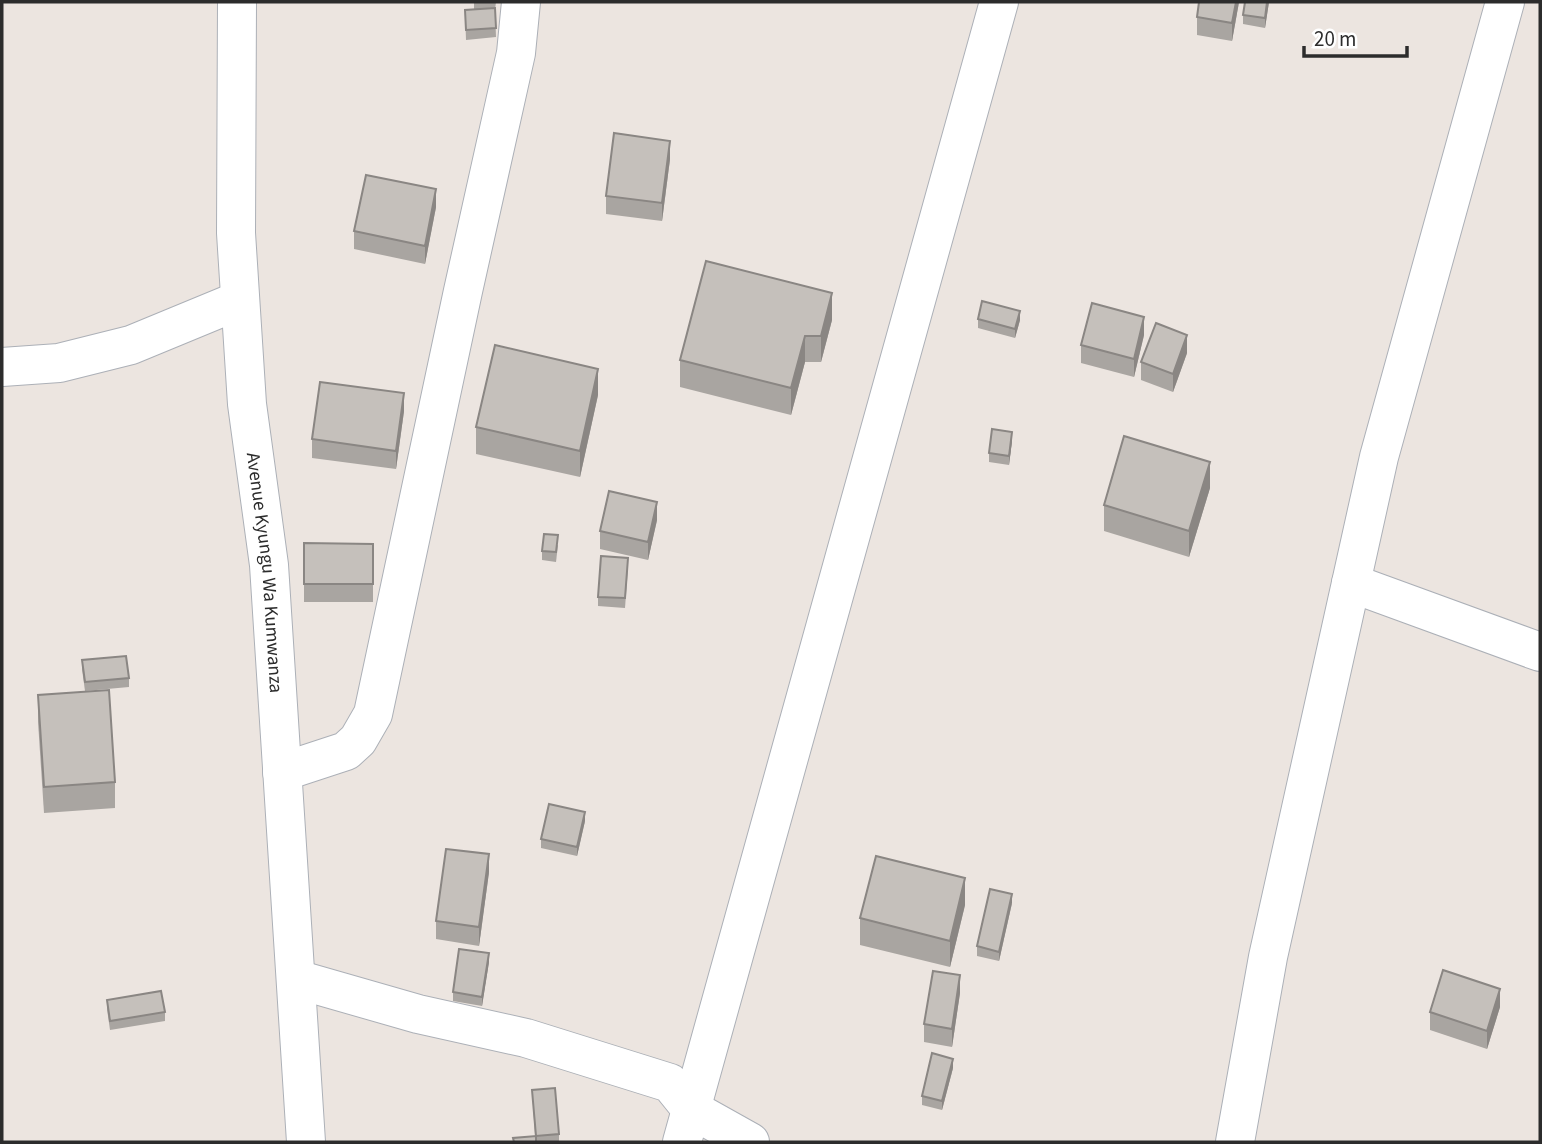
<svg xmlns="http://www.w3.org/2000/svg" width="1542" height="1144" viewBox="0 0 1542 1144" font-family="'Source Sans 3',sans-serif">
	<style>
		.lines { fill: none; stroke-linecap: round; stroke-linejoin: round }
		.street-casing { stroke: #acb0b7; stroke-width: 40 }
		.street { stroke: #fff; stroke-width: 38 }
		.wall { fill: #a9a5a1 }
		.shaded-wall { fill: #8a8683 }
		.building { fill: #c5c0bb; stroke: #8a8683; stroke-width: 2 }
		.labels { text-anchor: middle; stroke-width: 6; stroke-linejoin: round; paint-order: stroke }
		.street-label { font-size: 19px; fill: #2c2c2c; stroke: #fff }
	</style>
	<rect width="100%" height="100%" fill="#ece5e0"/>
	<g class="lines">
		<defs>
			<g id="street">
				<path id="s1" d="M237,2L236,233L247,404L269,565L306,1142"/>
				<polyline points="2,367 59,363 131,345 240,300"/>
				<polyline points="1351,583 1540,652"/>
				<polyline points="282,772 346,751 358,740 373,714 463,291 516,53 521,2"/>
				<polyline points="296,979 418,1014 526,1038 670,1083 691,1109 750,1142"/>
				<polyline points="682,1142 999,2"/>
				<polyline points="1235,1142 1268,957 1379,457 1505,2"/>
			</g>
		</defs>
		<!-- street casing -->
		<use href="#street" class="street-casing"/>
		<!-- street -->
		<use href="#street" class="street"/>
	</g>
	<!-- wall -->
	<g class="wall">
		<polygon points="474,2 496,2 495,10 496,37 466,40 465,10 474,9"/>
		<polygon points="1239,2 1232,41 1197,35 1197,17"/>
		<polygon points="1245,2 1269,2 1265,28 1243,24 1243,15"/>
		<polygon points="670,159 662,221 606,214 606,196"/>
		<polygon points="436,207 425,264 354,249 354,231"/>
		<polygon points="978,319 1020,320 1015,338 978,328"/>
		<polygon points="832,320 821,362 805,362 791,415 680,387 680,360"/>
		<polygon points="1144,335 1134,377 1081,363 1081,345"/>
		<polygon points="1187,353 1173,392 1141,380 1141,362"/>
		<polygon points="598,395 580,477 476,454 476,427"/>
		<polygon points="404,411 396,469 312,458 312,439"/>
		<polygon points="1012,441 1009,465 989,462 989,453"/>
		<polygon points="1210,488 1189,557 1104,531 1104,505"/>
		<polygon points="657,520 648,560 600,549 600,531"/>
		<polygon points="304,543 373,544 373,602 304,602"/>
		<polygon points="558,545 556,562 542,560 542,551"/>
		<polygon points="628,568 625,608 598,606 598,597"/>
		<polygon points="82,660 129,678 129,687 85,691 82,669"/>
		<polygon points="38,695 115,782 115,808 44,813 38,722"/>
		<polygon points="585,821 577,856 541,848 541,839"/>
		<polygon points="489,872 479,946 436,939 436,921"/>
		<polygon points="1012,903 999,961 977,956 977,946"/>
		<polygon points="965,905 950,967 860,945 860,918"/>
		<polygon points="489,962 482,1006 453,1001 453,992"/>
		<polygon points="960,993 952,1047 924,1042 924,1024"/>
		<polygon points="107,1000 165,1012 165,1021 110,1030 107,1009"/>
		<polygon points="1500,1007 1487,1049 1430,1030 1430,1012"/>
		<polygon points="953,1068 942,1110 922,1105 922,1096"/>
		<polygon points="532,1090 559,1134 559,1142 513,1142 535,1136"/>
	</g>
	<!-- shaded-wall -->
	<g class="shaded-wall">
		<polygon points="1236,2 1239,2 1232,41 1232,23"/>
		<polygon points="1267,2 1269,2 1265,28 1265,18"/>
		<polygon points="670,141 670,159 662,221 662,203"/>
		<polygon points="436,189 436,207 425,264 425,246"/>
		<polygon points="832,293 832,320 821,362 821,336"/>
		<polygon points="1020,311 1020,320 1015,338 1015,329"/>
		<polygon points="1144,317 1144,335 1134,377 1134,359"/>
		<polygon points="1187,335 1187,353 1173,392 1173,374"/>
		<polygon points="805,336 805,362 791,415 791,388"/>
		<polygon points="598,369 598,395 580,477 580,451"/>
		<polygon points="404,393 404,411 396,469 396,451"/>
		<polygon points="1012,432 1012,441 1009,465 1009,456"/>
		<polygon points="1210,462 1210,488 1189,557 1189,531"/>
		<polygon points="657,502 657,520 648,560 648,542"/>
		<polygon points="585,812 585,821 577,856 577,847"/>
		<polygon points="489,854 489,872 479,946 479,927"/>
		<polygon points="965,878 965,905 950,967 950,941"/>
		<polygon points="1012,894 1012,903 999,961 999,952"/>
		<polygon points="489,953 489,962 482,1006 482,997"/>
		<polygon points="960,975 960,993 952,1047 952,1029"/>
		<polygon points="1500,989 1500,1007 1487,1049 1487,1031"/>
		<polygon points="953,1059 953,1068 942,1110 942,1101"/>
	</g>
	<!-- building -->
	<g class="building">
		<polygon points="1199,2 1236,2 1232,23 1197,17"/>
		<polygon points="1245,2 1267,2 1265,18 1243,15"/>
		<polygon points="495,8 496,28 466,30 465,10"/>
		<polygon points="614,133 670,141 662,203 606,196"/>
		<polygon points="366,175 436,189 425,246 354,231"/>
		<polygon points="706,261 832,293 821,336 805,336 791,388 680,360"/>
		<polygon points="982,301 1020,311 1015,329 978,319"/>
		<polygon points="1092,303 1144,317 1134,359 1081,345"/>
		<polygon points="1156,323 1187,335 1173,374 1141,362"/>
		<polygon points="495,345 598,369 580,451 476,427"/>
		<polygon points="320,382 404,393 396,451 312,439"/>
		<polygon points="992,429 1012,432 1009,456 989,453"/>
		<polygon points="1124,436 1210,462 1189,531 1104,505"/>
		<polygon points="609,491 657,502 648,542 600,531"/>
		<polygon points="544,534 558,535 556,552 542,551"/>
		<polygon points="304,543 373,544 373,584 304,584"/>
		<polygon points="601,556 628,558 625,598 598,597"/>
		<polygon points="126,656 129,678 85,682 82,660"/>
		<polygon points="109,690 115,782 44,787 38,695"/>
		<polygon points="549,804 585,812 577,847 541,839"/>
		<polygon points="446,849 489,854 479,927 436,921"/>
		<polygon points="876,856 965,878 950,941 860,918"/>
		<polygon points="990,889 1012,894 999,952 977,946"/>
		<polygon points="459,949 489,953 482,997 453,992"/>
		<polygon points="1443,970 1500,989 1487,1031 1430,1012"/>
		<polygon points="933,971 960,975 952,1029 924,1024"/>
		<polygon points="161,991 165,1012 110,1021 107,1000"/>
		<polygon points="932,1053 953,1059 942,1101 922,1096"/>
		<polygon points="555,1088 559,1134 536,1136 532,1090"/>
		<polygon points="536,1136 536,1142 514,1142 513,1138"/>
	</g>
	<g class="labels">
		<!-- street labels -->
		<g class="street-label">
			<text dy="7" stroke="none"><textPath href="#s1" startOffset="572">Avenue Kyungu Wa Kumwanza</textPath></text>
		</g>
	</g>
	<!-- border -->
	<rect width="1542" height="1144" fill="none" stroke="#2c2c2c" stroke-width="7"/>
	<!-- scale -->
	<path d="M1304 46v10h103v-10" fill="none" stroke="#2c2c2c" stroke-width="3.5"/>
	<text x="1314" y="46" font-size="21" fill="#2c2c2c" stroke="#ffffff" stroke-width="5" paint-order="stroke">20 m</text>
</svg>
